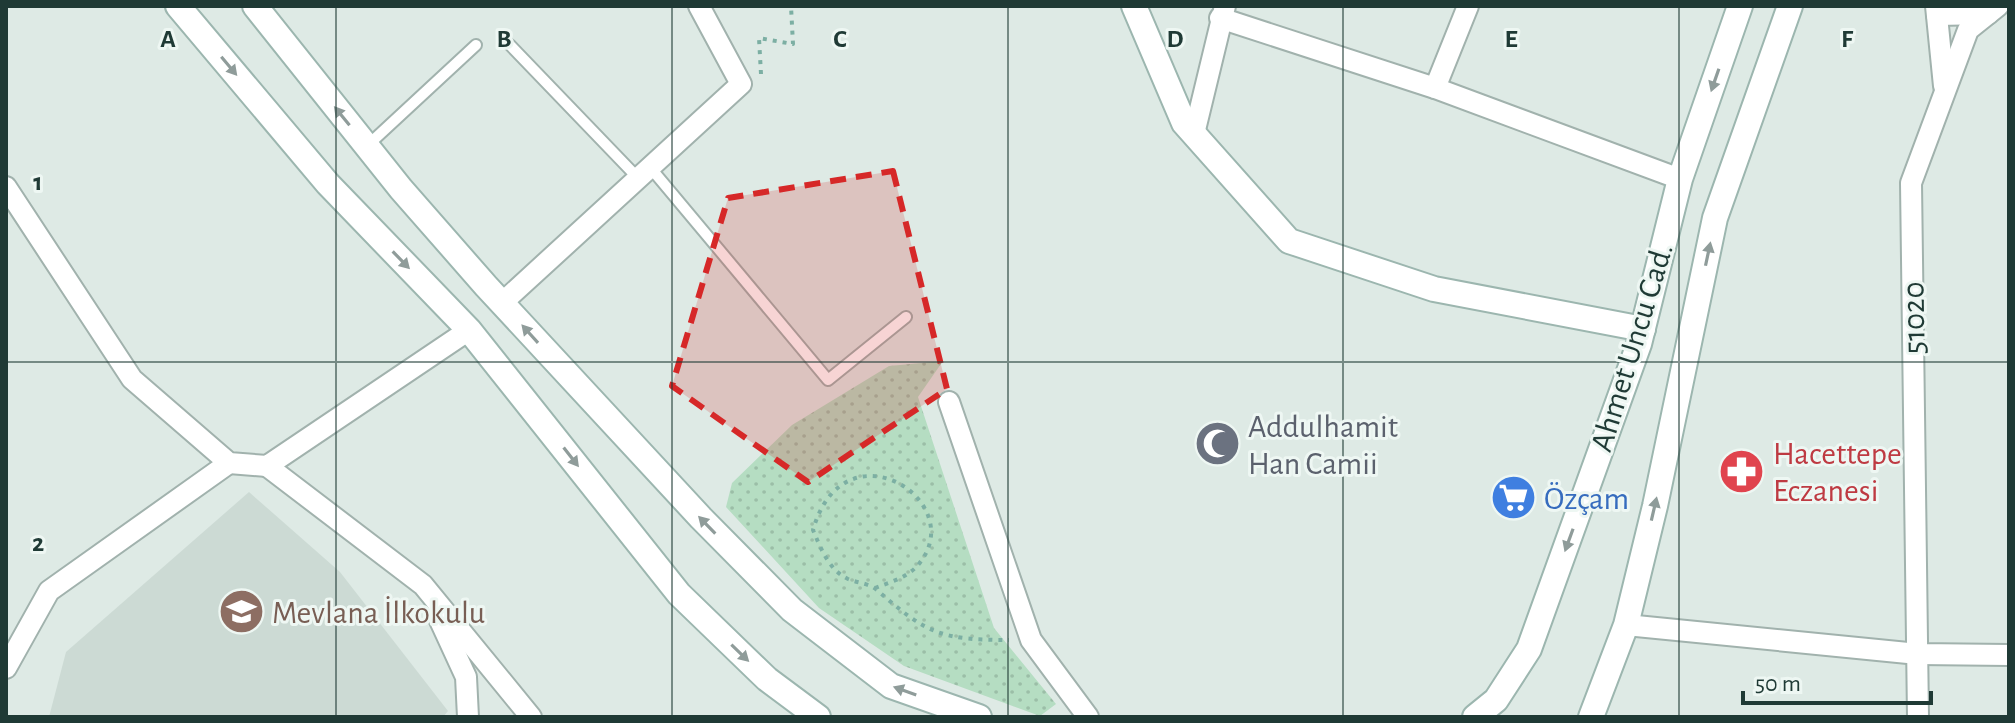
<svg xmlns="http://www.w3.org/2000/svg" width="2015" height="723" viewBox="0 0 2015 723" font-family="'Alegreya Sans',sans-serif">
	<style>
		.built { fill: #ccdad4 }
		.park { fill: url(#park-dots) }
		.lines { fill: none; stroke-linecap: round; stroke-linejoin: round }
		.lane-casing { stroke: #a1b2ad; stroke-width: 14 }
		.street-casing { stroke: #a1b2ad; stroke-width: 24 }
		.secondary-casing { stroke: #9cb6af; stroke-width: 28 }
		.path { stroke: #7cafa3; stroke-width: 4; stroke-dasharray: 4 6; stroke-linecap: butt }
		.lane { stroke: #fff; stroke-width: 10 }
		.street { stroke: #fff; stroke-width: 20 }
		.secondary { stroke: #fff; stroke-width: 24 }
		.oneway { fill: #8f9c9a }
		.marked { fill: #d62828; fill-opacity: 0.2; stroke: #d62828; stroke-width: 6; stroke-dasharray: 16 10; stroke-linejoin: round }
		.grid { fill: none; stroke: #1f3a35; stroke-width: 2; stroke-opacity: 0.55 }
		.labels { text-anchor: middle; stroke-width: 6; stroke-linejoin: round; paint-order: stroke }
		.street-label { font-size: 32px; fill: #1f3a35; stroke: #eef7f3 }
		.worship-label { font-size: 32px; fill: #5b616d; stroke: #eef7f3; text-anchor: start }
		.health-label { font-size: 32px; fill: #be3a42; stroke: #eef7f3; text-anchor: start }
		.shop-label { font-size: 32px; fill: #366cbe; stroke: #eef7f3; text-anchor: start }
		.education-label { font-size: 32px; fill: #785e54; stroke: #eef7f3; text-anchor: start }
		.grid-label { font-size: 26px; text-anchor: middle; font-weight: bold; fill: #1f3a35; stroke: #eef7f3; stroke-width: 6; stroke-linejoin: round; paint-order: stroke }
	</style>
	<defs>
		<pattern id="park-dots" width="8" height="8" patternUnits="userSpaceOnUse" patternTransform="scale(2)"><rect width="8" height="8" fill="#b5ddc2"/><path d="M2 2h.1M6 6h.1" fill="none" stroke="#9bbea7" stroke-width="1.8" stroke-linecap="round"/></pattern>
	</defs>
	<rect width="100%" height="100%" fill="#deeae5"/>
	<!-- built -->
	<polygon class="built" points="249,492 340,572 448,711 443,717 49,717 66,652"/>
	<!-- park -->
	<polygon class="park" points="943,361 918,397 994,628 1056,704 1040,716 904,666 819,608 726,507 732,483 792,425 889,366"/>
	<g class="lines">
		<defs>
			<g id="lane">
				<polyline points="510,45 637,177"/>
				<polyline points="367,146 476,45"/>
				<polyline points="649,166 828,380 906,317"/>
			</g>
			<g id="street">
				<polyline points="1936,6 1944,86"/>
				<polyline points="1937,15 1988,14"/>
				<polyline points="1220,18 1435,88 1680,179"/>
				<polyline points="1435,88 1468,6"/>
				<polyline points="1194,134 1225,6"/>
				<polyline points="6,187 132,379 229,463 267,466 469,330"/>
				<polyline points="502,303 741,84 699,6"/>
				<polyline points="949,402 1031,640 1088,717"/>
				<polyline points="267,466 423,585 531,717"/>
				<polyline points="437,614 466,677 468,717"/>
				<polyline points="1626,625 1918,654 2009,655"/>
				<polyline points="6,668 49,591 229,463"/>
				<polyline points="1918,717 1911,183 1968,30 1998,6"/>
			</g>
			<g id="secondary">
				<polyline points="178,6 328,184 469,330 679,594 767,679 818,717"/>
				<polyline points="255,6 401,189 486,286 701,518 792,610 891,686 979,717"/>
				<polyline points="1134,6 1184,123 1289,241 1434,289 1643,329"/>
				<polyline points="1475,717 1496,700 1529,649 1639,344 1680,179 1740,6"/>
				<polyline points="1591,717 1626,625 1655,506 1715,218 1790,6"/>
			</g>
		</defs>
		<!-- lane casing -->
		<use href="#lane" class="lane-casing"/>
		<!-- street casing -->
		<use href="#street" class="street-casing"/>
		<!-- secondary casing -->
		<use href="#secondary" class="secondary-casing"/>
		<!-- path -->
		<g class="path">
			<polyline points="818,6 828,6"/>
			<polyline points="761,74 759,38 793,44 791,6"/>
			<path d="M875,588C890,582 907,578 918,565C972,502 844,420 813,530C821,549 829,570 848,579C857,583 869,583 877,590C927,634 941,640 1009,640"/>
		</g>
		<!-- lane -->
		<use href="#lane" class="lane"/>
		<!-- street -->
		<use href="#street" class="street"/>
		<!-- secondary -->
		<use href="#secondary" class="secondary"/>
	</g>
	<!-- one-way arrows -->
	<defs><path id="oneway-solid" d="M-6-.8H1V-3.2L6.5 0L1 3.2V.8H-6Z" transform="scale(2)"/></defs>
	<g class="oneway">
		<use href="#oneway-solid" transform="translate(229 66) rotate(50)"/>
		<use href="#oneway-solid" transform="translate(1715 80) rotate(109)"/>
		<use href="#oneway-solid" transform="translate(342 116) rotate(-129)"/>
		<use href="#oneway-solid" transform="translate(1708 254) rotate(-78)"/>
		<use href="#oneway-solid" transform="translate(401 260) rotate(46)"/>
		<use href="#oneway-solid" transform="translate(530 334) rotate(-132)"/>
		<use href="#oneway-solid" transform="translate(571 457) rotate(52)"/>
		<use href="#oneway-solid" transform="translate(1654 509) rotate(-77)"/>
		<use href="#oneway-solid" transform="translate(707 525) rotate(-134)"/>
		<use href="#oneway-solid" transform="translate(1569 540) rotate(110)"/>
		<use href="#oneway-solid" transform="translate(740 653) rotate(44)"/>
		<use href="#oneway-solid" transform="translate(905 691) rotate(-160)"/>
	</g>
	<!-- marked area -->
	<path class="marked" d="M893,171L947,389L808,482L672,386L728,198Z"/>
	<!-- grid -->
	<path class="grid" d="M336,6V717M672,6V717M1008,6V717M1343,6V717M1679,6V717M6,362H2009"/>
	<!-- icons -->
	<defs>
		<symbol id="mosque-disc" viewBox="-11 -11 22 22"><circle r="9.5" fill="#6b7280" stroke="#eef7f3"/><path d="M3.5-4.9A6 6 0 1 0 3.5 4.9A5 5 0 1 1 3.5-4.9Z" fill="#fff"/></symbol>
		<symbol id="pharmacy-disc" viewBox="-11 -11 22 22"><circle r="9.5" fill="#e0444e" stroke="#eef7f3"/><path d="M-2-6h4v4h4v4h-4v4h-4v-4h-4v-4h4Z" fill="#fff"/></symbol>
		<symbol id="supermarket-disc" viewBox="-11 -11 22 22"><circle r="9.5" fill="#3f7fe0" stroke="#eef7f3"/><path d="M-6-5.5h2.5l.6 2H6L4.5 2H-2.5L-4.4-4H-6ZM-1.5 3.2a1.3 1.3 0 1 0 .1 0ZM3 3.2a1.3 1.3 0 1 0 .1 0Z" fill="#fff"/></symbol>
		<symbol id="school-disc" viewBox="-11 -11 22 22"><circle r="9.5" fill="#8d6e63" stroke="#eef7f3"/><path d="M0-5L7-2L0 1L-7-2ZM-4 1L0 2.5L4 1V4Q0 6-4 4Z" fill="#fff"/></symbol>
	</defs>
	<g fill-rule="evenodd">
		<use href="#mosque-disc" x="1192" y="418" width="51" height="51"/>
		<use href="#pharmacy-disc" x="1716" y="446" width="51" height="51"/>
		<use href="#supermarket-disc" x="1488" y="472" width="51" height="51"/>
		<use href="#school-disc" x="216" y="586" width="51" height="51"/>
	</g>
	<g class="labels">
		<!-- street labels -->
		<g class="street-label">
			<text transform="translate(1913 318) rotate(-91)" y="11">51020</text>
			<text transform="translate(1631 347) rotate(-73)" y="11">Ahmet Uncu Cad.</text>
		</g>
		<!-- worship labels -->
		<g class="worship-label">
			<text x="1248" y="437">Addulhamit<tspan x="1248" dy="37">Han Camii</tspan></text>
		</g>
		<!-- health labels -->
		<g class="health-label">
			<text x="1773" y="464">Hacettepe<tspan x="1773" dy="37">Eczanesi</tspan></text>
		</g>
		<!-- shop labels -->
		<g class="shop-label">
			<text x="1544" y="509">Özçam</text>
		</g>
		<!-- education labels -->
		<g class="education-label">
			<text x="272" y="623">Mevlana İlkokulu</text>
		</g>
	</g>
	<g class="grid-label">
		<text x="168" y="47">A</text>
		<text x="504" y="47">B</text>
		<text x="840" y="47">C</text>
		<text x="1175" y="47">D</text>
		<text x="1511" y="47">E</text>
		<text x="1847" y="47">F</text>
		<text x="38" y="190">1</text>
		<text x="38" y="551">2</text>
	</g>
	<!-- border -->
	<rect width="2015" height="723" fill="none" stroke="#1f3a35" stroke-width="16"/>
	<!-- scale -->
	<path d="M1743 691v12h188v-12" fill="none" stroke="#1f3a35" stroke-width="4"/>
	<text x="1755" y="691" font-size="24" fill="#1f3a35" stroke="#eef7f3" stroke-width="6" paint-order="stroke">50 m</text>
</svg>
